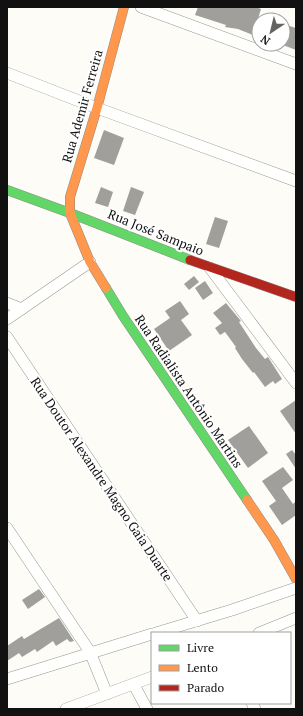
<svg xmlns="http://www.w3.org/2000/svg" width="303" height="716" viewBox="0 0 303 716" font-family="'PT Serif',serif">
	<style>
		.building { fill: #a19f9c }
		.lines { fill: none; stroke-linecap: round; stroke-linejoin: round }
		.street-casing { stroke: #979795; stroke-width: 12 }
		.fast-casing { stroke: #8e8d8b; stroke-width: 10 }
		.slow-casing { stroke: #8e8d8b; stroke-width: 10 }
		.jam-casing { stroke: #8e8d8b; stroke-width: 10 }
		.street { stroke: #fffffe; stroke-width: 11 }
		.fast { stroke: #63d668; stroke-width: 9 }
		.slow { stroke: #ff974d; stroke-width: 9 }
		.jam { stroke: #b3261e; stroke-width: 9 }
		.labels { text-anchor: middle; stroke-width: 4; stroke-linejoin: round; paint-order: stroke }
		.street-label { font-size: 13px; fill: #111; stroke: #fff }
	</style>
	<rect width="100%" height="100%" fill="#fdfcf7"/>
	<!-- building -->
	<g class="building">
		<polygon points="198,7 256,7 261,9 253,35 238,29 225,27 226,25 195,15"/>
		<polygon points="283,24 296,28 296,50 283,45"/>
		<polygon points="104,130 124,138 114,165 94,158"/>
		<polygon points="101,187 113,192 108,207 95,203"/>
		<polygon points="131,187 144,192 135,215 123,211"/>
		<polygon points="215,217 228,221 219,248 206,244"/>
		<polygon points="194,276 199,282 189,290 184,284"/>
		<polygon points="205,281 213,293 203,300 195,288"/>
		<polygon points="180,301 189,314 181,320 192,335 169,351 154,329 170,318 165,311"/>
		<polygon points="226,303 241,321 239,322 256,348 265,359 268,357 282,379 275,384 273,381 265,387 254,372 253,373 242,359 235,348 236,347 225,332 220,335 215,328 222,323 213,313"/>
		<polygon points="296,400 296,434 280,411"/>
		<polygon points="249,426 268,453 248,468 228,440"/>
		<polygon points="292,450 296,455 296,469 286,454"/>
		<polygon points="283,467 293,480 282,488 293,504 296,501 296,515 282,525 269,506 276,501 262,481"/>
		<polygon points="39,589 45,597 28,609 22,600"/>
		<polygon points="59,618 74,641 70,642 67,639 56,646 53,641 37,652 35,649 22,657 19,653 7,661 7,646 22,636 24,639"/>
	</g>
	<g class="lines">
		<defs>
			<g id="street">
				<polyline points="141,7 296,64"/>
				<polyline points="7,73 97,108 296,181"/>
				<polyline points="210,268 296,383"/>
				<polyline points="7,303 22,309"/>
				<polyline points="7,319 90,262"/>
				<polyline points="7,337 197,621"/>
				<polyline points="7,528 90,652 107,694"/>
				<polyline points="156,633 232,610 296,588"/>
				<polyline points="259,633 296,618"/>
				<polyline points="7,679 152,634"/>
				<polyline points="134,685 147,709"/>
				<polyline points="252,703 255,709"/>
				<polyline points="66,709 152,677"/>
			</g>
			<g id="fast">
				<polyline points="7,190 70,213 190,260"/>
				<polyline points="106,288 123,316 247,500"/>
			</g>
			<g id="slow">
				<polyline points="106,288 90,262 70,213 70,197 97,108 124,7"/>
				<polyline points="247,500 274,540 296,579"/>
			</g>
			<polyline id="jam" points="190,260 296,297"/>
		</defs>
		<!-- street casing -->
		<use href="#street" class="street-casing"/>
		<!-- fast casing -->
		<use href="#fast" class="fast-casing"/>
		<!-- slow casing -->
		<use href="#slow" class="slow-casing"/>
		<!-- jam casing -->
		<use href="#jam" class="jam-casing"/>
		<!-- street -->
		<use href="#street" class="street"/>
		<!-- fast -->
		<use href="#fast" class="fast"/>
		<!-- slow -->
		<use href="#slow" class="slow"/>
		<!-- jam -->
		<use href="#jam" class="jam"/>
	</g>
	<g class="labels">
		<!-- street labels -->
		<g class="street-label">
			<text transform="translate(82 106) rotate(-74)" y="5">Rua Ademir Ferreira</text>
			<text transform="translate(156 232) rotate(22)" y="5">Rua José Sampaio</text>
			<text transform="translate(189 391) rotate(56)" y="5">Rua Radialista Antônio Martins</text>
			<text transform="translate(102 479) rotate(56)" y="5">Rua Doutor Alexandre Magno Gaia Duarte</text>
		</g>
	</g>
	<!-- border -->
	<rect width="303" height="716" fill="none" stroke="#111111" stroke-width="16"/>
	<!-- legend -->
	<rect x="151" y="632" width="140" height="72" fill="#ffffff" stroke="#a0a0a0"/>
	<rect x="159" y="645" width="20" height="6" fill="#63d668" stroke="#a0a0a0"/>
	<text x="187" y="652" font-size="12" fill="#111111">Livre</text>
	<rect x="159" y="665" width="20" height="6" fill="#ff974d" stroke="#a0a0a0"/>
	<text x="187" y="672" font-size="12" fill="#111111">Lento</text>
	<rect x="159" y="685" width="20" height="6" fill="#b3261e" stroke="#a0a0a0"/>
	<text x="187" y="692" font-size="12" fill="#111111">Parado</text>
	<!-- north arrow -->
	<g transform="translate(271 32) rotate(215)"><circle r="19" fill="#ffffff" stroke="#a0a0a0"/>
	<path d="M0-3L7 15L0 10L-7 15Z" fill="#646362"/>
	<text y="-6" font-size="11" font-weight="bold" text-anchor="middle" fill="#111111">N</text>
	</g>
</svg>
